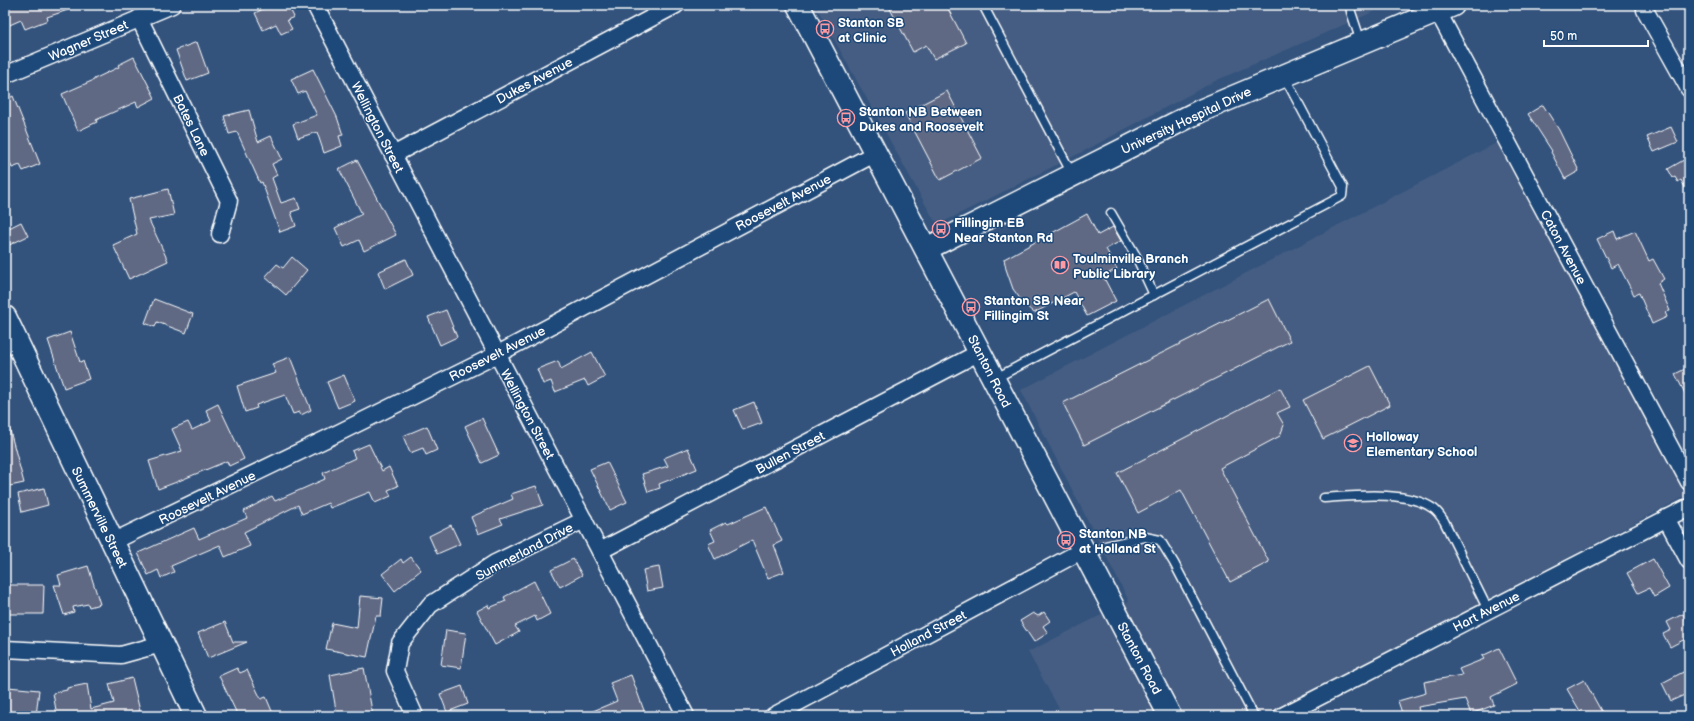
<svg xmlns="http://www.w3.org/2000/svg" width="1694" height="721" viewBox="0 0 1694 721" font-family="'Balsamiq Sans',sans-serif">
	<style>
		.built { fill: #455d82 }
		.building { fill: #616984; stroke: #fff }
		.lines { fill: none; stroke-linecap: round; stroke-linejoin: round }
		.lane-casing { stroke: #fff; stroke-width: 11 }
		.street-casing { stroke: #fff; stroke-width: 19 }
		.secondary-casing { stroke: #fff; stroke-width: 25 }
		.lane { stroke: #1f4a7a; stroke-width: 8 }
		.street { stroke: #1f4a7a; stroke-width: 16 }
		.secondary { stroke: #1f4a7a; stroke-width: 22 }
		.labels { text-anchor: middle; stroke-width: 3; stroke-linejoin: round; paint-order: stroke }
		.poi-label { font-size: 13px; font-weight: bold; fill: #fff; stroke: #1f4a7a; text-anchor: start }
		.street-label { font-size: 13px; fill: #fff; stroke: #1f4a7a }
	</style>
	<rect width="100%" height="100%" fill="#33537d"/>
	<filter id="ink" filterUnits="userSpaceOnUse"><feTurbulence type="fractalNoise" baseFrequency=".025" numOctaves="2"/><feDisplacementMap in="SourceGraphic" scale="8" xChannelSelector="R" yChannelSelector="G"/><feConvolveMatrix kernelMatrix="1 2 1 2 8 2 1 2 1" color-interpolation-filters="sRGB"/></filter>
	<g filter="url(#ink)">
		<!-- built -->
		<g class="built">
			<polygon points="815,5 1389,5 1215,81 1086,150 941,223 934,220"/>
			<polygon points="1500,141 1686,496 1298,699 1306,716 1063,716 1028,652 1129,601 1021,390"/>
		</g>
		<!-- building -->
		<g class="building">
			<polygon points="5,5 76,5 77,7 47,17 48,20 25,29 21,20 5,27"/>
			<polygon points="271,5 288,5 294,17 287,20 292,29 281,34 276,24 263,30 255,13"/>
			<polygon points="888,5 946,5 966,43 934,59 926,45 913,52"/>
			<polygon points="197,42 208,73 187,81 176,50"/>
			<polygon points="134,57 155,98 138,107 136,102 96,120 97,122 78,131 62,94 94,80 94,79 119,67 118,65"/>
			<polygon points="313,69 337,117 343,135 339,136 342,146 324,153 317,132 298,138 293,124 317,115 305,91 298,94 291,79"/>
			<polygon points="947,91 982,158 940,180 905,113"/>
			<polygon points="13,96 40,164 23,171 20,165 12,168 5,150 5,100"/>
			<polygon points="1543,105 1559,130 1579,171 1565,179 1551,152 1552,151 1528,114"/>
			<polygon points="249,110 258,142 271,136 282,159 272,164 277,175 272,178 281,203 296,198 300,209 291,212 296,226 280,232 262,182 260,183 237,132 229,134 224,116"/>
			<polygon points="1671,127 1678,142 1654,152 1647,137"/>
			<polygon points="1689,157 1689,195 1681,180 1678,182 1675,177 1673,178 1668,169"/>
			<polygon points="357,160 396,235 364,251 359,240 344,247 335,228 362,214 339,169"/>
			<polygon points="168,189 174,215 149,220 168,261 129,279 113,245 137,234 129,199"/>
			<polygon points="1087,214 1098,235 1113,227 1121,241 1106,249 1117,269 1103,276 1116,301 1087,316 1074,292 1034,313 1024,304 1013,289 1006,269 1004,259"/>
			<polygon points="21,222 28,236 5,247 5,230"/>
			<polygon points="1614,231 1617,239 1635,231 1649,261 1653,259 1664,279 1658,283 1670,311 1665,312 1667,317 1652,324 1639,293 1634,295 1618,264 1611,268 1597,239"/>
			<polygon points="292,257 307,270 286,295 265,277 277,264 283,268"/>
			<polygon points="406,259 413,275 385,289 378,272"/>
			<polygon points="154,299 193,314 186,333 157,322 155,327 145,323"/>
			<polygon points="1269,299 1290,341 1084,445 1063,403"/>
			<polygon points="446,310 457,337 440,345 428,317"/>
			<polygon points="70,332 80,362 83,361 89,379 64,388 48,340"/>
			<polygon points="592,352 605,377 588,386 585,380 555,392 551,381 543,384 537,369 558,361 561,369"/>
			<polygon points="290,357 311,410 301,415 299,412 293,414 285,395 256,405 257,408 245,412 237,386 276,373 272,364"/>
			<polygon points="1370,366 1390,405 1323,439 1303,400"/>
			<polygon points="1689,367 1689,401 1675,374"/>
			<polygon points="344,375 355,401 338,408 327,382"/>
			<polygon points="1280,388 1290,407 1277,413 1284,425 1280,436 1220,468 1269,562 1230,582 1181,490 1138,513 1117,473"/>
			<polygon points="754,402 762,423 743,430 734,410"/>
			<polygon points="218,404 244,459 229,466 227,461 174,483 158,489 149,461 182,451 172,429 188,422 192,430 211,421 206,410"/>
			<polygon points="482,418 499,455 482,463 465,426"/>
			<polygon points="427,426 437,450 426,455 423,448 410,453 403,436"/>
			<polygon points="9,427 24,483 5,487 5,428"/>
			<polygon points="369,444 382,471 389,467 398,486 388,490 391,496 375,503 370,492 330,508 328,503 302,514 298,505 244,532 250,546 225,557 220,545 171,566 174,572 161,578 158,570 148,575 138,553 194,528 199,539 247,518 244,511 272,496 275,501 325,479 323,473 355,458 352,451"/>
			<polygon points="688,448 697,469 659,484 660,488 648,492 642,474 668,466 664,458"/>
			<polygon points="607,462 627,502 610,510 590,469"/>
			<polygon points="536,486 543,505 500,519 503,524 478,534 471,517 513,499 511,494"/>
			<polygon points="44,488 48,505 22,512 18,494"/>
			<polygon points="766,507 782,541 774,545 784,572 768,578 752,540 715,559 708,544 715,541 710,530 726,522 728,524"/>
			<polygon points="451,525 460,544 437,554 429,536"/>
			<polygon points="411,557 421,570 395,591 382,574 401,559 403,563"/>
			<polygon points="573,559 582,575 560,587 551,570"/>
			<polygon points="1653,559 1669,588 1654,597 1649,588 1638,593 1627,573"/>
			<polygon points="88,566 100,604 89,607 88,604 73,607 74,612 64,615 54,585 61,585 58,575"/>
			<polygon points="659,567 663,588 647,591 643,570"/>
			<polygon points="534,581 550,614 537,621 535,616 515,626 519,632 495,645 477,611 488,605 489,608 506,601 504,597"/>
			<polygon points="5,585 44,585 43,614 5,614"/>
			<polygon points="360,596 383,598 381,616 376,616 367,657 326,649 332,623 357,628"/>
			<polygon points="1044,612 1050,621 1043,626 1048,633 1034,642 1020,621 1033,613 1038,616"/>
			<polygon points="1683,614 1689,626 1689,637 1670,647 1663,634 1671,630 1667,622"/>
			<polygon points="225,622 233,642 247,642 208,658 198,633"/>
			<polygon points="446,630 466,633 461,668 441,665"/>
			<polygon points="1499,648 1517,684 1491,697 1494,705 1471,714 1465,699 1418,707 1420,716 1403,716 1398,701 1426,693 1424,682 1462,675 1459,669 1484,659 1482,656"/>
			<polygon points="237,668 240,673 247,670 261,699 266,697 274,716 238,716 219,676"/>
			<polygon points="364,668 373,716 337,716 330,675"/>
			<polygon points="1689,669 1689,693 1671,701 1662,683"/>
			<polygon points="631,675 646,716 581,716 617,701 610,683"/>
			<polygon points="132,678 140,711 118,716 57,716 53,693 67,690 67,688 87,684 91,709 114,703 109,684"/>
			<polygon points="1584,680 1604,716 1583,716 1567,689"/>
			<polygon points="462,686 468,704 447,712 440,694"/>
			<polygon points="8,687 39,690 36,716 5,716"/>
		</g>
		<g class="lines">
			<defs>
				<g id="lane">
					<polyline points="983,5 1072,174"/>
					<polyline points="1350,5 1351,12 1361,42"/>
					<polyline points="1111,213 1136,256 1154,295"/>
					<polyline points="994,379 1342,196 1343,187 1284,76"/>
					<path d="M1324,498C1355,496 1408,490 1434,509C1438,512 1441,517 1444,521L1488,610"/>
					<polyline points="1087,557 1105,546 1145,537 1160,540 1174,563 1254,716"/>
				</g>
				<g id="street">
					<polyline points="315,5 686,716"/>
					<polyline points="1645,5 1645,10 1689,89"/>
					<polyline points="1438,12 1689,482"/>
					<polyline points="139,18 229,201 220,234"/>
					<polyline points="5,75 172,5"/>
					<polyline points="393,155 676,5"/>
					<polyline points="1666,518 1689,561"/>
					<polyline points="112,542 326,439 496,355 876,153"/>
					<polyline points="600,551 980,352"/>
					<polyline points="5,649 121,655 161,644"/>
					<polyline points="415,716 395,671 400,643 430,605 495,563 584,520"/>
					<polyline points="773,716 1083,550"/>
					<polyline points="1282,716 1689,507"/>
				</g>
				<g id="secondary">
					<polyline points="798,5 1170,716"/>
					<polyline points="926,249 1200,111 1453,5"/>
					<polyline points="5,317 196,716"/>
				</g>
			</defs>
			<!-- lane casing -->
			<use href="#lane" class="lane-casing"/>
			<!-- street casing -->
			<use href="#street" class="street-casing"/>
			<!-- secondary casing -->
			<use href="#secondary" class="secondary-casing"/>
			<!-- lane -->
			<use href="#lane" class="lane"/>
			<!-- street -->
			<use href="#street" class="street"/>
			<!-- secondary -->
			<use href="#secondary" class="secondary"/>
		</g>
	</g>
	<!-- icons -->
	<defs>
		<symbol id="bus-ring" viewBox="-11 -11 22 22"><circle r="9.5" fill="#1f4a7a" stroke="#ff9aa2" stroke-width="1.5"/><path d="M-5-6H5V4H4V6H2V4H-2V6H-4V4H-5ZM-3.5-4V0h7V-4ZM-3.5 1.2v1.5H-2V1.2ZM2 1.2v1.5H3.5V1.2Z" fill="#ff9aa2"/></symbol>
		<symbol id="library-ring" viewBox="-11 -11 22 22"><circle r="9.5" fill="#1f4a7a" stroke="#ff9aa2" stroke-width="1.5"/><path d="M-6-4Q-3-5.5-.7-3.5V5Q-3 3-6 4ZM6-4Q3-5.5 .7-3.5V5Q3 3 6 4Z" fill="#ff9aa2"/></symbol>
		<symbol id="school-ring" viewBox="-11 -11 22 22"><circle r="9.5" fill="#1f4a7a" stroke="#ff9aa2" stroke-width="1.5"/><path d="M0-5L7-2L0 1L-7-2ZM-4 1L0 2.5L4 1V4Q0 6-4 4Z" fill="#ff9aa2"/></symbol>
	</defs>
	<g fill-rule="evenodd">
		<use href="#bus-ring" x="815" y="19" width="20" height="20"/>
		<use href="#bus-ring" x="836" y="108" width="20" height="20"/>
		<use href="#bus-ring" x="931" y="219" width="20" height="20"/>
		<use href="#library-ring" x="1050" y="255" width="20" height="20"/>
		<use href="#bus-ring" x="961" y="297" width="20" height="20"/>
		<use href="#school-ring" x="1343" y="433" width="20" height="20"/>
		<use href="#bus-ring" x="1056" y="530" width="20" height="20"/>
	</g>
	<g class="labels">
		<!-- poi labels -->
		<g class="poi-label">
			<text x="838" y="27">Stanton SB<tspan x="838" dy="15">at Clinic</tspan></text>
			<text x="859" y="116">Stanton NB Between<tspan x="859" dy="15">Dukes and Roosevelt</tspan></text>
			<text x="954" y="227">Fillingim EB<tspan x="954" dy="15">Near Stanton Rd</tspan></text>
			<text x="1073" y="263">Toulminville Branch<tspan x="1073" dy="15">Public Library</tspan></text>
			<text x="984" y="305">Stanton SB Near<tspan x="984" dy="15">Fillingim St</tspan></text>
			<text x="1366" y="441">Holloway<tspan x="1366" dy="15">Elementary School</tspan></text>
			<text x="1079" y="538">Stanton NB<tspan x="1079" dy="15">at Holland St</tspan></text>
		</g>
		<!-- street labels -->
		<g class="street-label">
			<text transform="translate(88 40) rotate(-23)" y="5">Wagner Street</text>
			<text transform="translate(534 80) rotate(-28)" y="5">Dukes Avenue</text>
			<text transform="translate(1186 120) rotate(-25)" y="5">University Hospital Drive</text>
			<text transform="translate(192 125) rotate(64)" y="5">Bates Lane</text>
			<text transform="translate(378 127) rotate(63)" y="5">Wellington Street</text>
			<text transform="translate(783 202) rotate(-28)" y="5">Roosevelt Avenue</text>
			<text transform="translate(1564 247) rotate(62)" y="5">Caton Avenue</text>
			<text transform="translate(497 353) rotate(-27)" y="5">Roosevelt Avenue</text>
			<text transform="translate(990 371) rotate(63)" y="5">Stanton Road</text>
			<text transform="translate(528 414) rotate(62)" y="5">Wellington Street</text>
			<text transform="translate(790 452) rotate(-28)" y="5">Bullen Street</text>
			<text transform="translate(207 497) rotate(-26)" y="5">Roosevelt Avenue</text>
			<text transform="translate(100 517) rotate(64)" y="5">Summerville Street</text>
			<text transform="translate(524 551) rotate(-28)" y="5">Summerland Drive</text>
			<text transform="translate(1486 611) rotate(-27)" y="5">Hart Avenue</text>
			<text transform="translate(928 633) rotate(-28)" y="5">Holland Street</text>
			<text transform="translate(1140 658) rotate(62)" y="5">Stanton Road</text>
		</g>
	</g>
	<!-- margin -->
	<rect width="1694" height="721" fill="none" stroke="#1f4a7a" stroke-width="20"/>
	<rect x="10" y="10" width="1674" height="701" fill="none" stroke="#fff" stroke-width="1.5" filter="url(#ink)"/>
	<!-- scale -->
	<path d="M1544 40v6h104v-6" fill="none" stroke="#ffffff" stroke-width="2"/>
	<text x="1550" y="40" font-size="12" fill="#ffffff" stroke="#1f4a7a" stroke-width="3" paint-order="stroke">50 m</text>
</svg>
